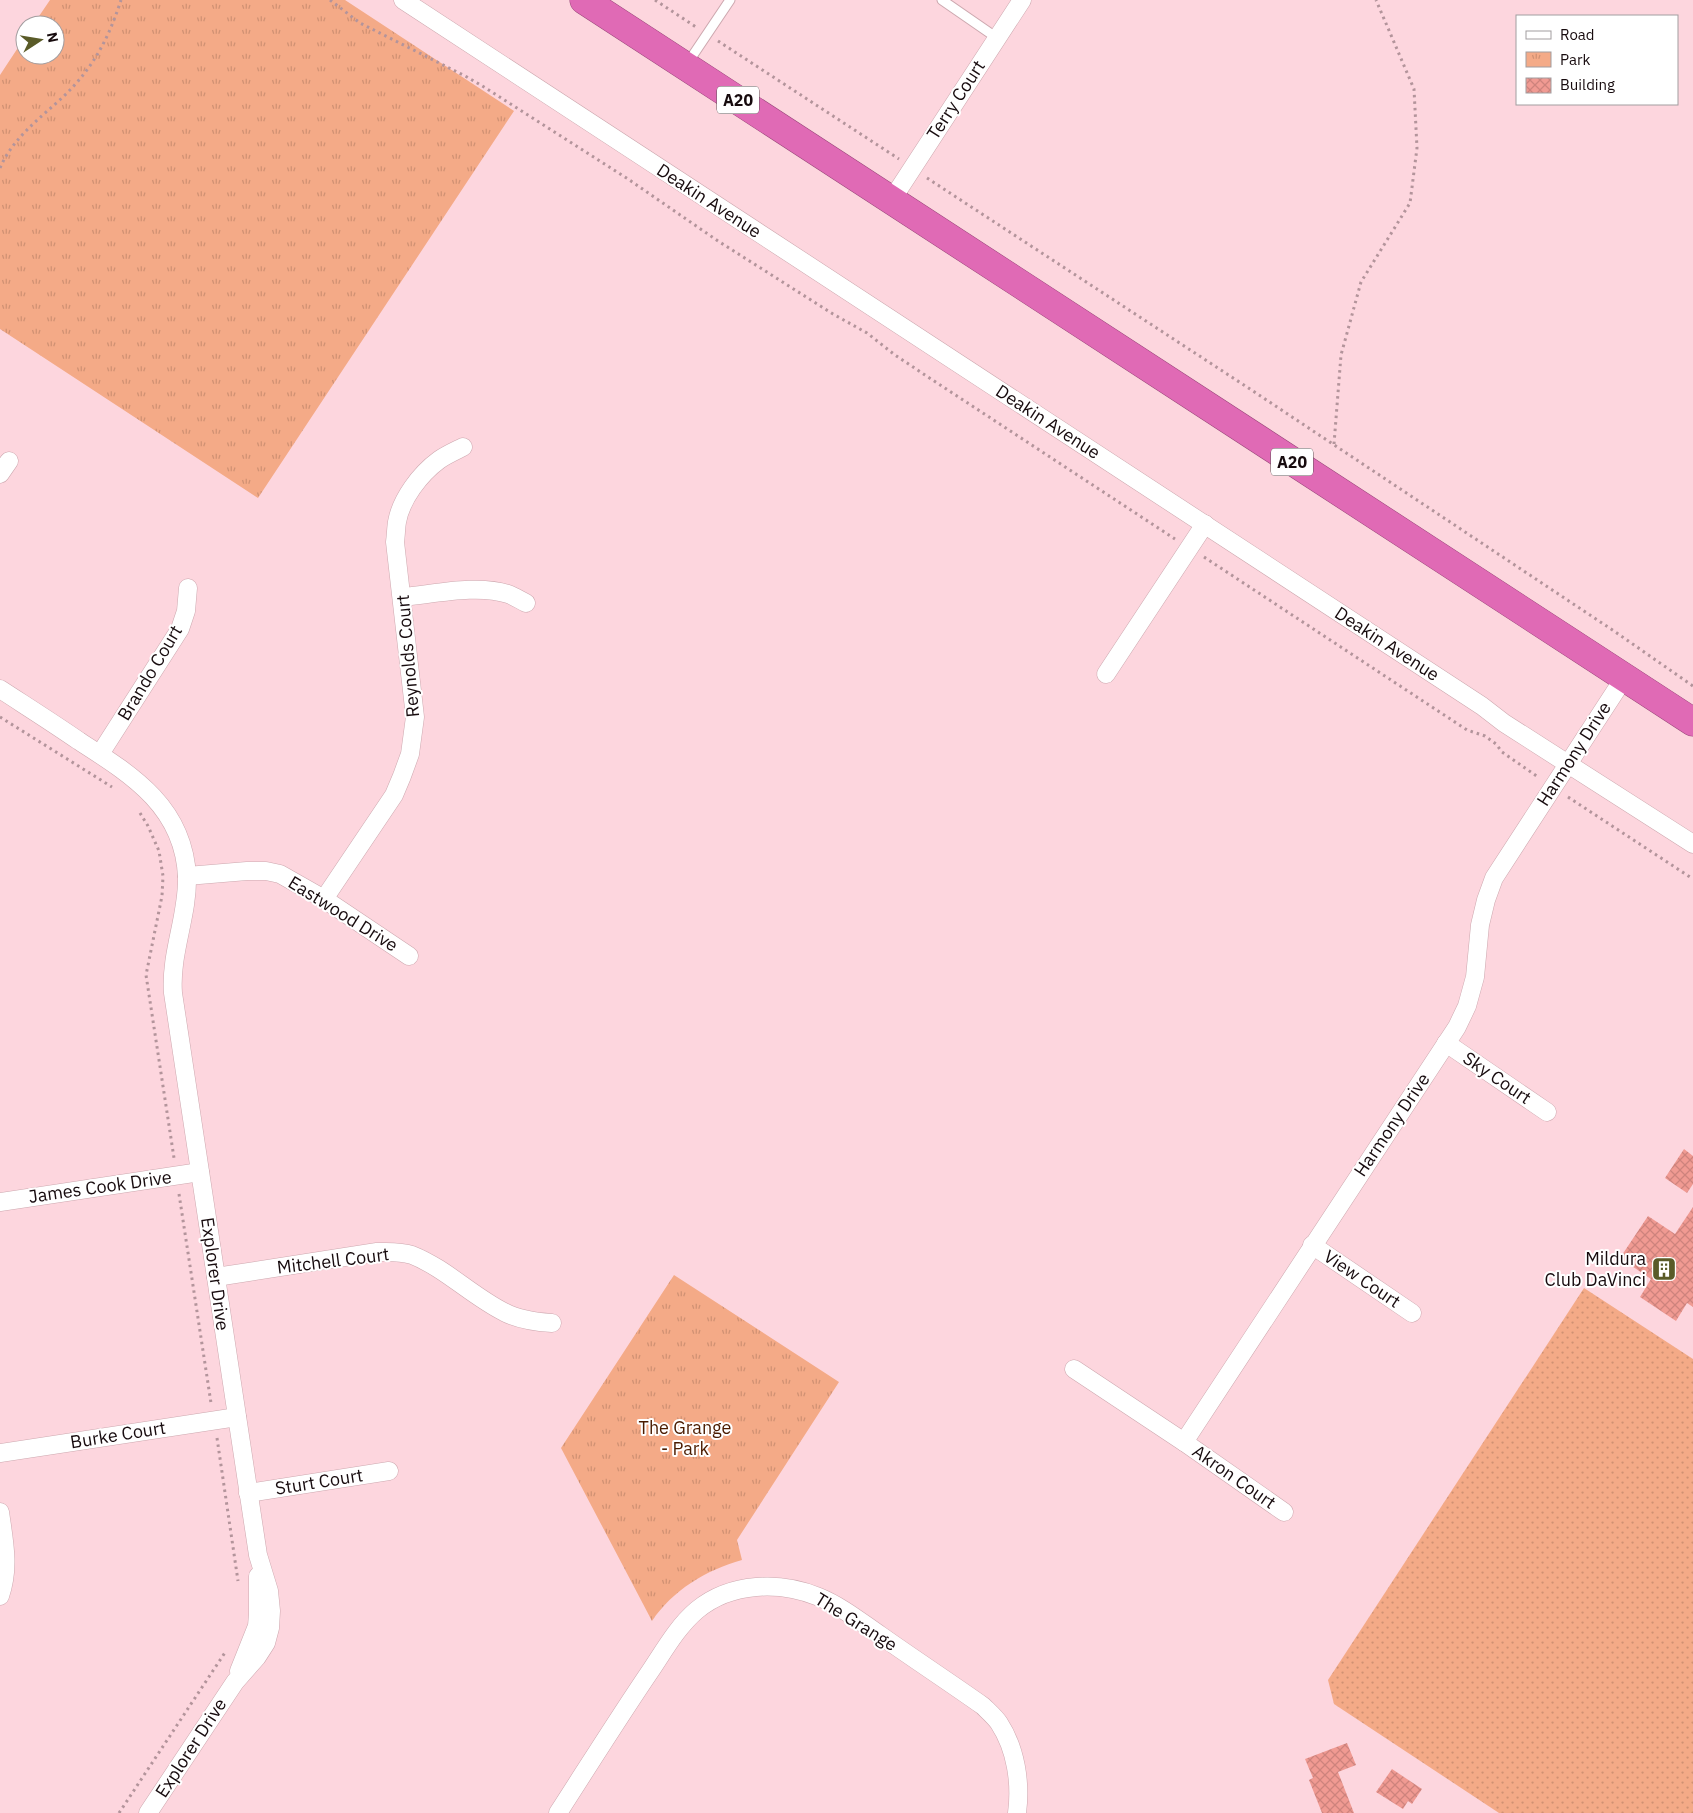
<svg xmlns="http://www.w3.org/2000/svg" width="1693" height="1813" viewBox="0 0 1693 1813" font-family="'IBM Plex Sans',sans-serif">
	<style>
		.grass { fill: url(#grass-dots) }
		.park { fill: url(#park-tufts) }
		.building { fill: url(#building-cross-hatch) }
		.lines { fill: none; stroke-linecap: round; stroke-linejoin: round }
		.lane-casing { stroke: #cda8af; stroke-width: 11 }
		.street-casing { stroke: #cda8af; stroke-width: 19 }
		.highway-casing { stroke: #9a497b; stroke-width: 29 }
		.path { stroke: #b3949b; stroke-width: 3; stroke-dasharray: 2.5 4; stroke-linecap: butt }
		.lane { stroke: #fff; stroke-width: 9 }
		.street { stroke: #fff; stroke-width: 18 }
		.highway { stroke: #e06ab5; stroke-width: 28 }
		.labels { text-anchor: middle; stroke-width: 4; stroke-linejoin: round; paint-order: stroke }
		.shield { fill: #fff; stroke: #5d5456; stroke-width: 1 }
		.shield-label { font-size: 16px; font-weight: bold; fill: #170b0e }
		.street-label { font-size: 18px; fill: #170b0e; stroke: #fff }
		.poi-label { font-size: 18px; fill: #170b0e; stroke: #fff; text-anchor: end }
		.park-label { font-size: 18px; fill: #4b1c00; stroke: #fff }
	</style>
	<defs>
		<pattern id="grass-dots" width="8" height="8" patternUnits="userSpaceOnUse" patternTransform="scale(1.25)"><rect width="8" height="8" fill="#f4aa87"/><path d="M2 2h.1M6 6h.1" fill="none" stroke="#d09173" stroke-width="1.8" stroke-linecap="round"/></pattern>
		<pattern id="park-tufts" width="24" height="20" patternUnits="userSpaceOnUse" patternTransform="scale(1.25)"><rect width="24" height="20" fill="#f4aa87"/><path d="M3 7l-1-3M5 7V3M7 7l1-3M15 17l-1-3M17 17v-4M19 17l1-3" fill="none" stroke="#d09173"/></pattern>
		<pattern id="building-cross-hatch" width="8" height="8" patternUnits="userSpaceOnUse" patternTransform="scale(1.25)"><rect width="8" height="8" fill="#f09a92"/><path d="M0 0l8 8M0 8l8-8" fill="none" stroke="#cd837d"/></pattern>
	</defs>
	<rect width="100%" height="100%" fill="#fdd6de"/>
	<!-- grass -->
	<polygon class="grass" points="1584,1288 1693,1359 1693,1813 1499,1813 1334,1704 1328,1680"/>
	<!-- park -->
	<g class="park">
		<polygon points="50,0 345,0 514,111 258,498 0,329 0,75 25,37 25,55 55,55 55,25 33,25"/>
		<path d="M674,1275L839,1382L737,1540L742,1560C706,1570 673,1590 652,1621L561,1448Z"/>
	</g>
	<!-- building -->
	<g class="building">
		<polygon points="1684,1149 1693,1156 1693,1184 1687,1193 1665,1178"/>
		<polygon points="1693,1207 1693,1307 1687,1303 1676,1321 1640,1297 1651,1279 1620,1258 1648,1216 1675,1234"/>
		<polygon points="1347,1743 1356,1765 1338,1772 1354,1813 1322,1813 1309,1780 1313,1778 1305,1759"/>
		<polygon points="1392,1769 1422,1789 1412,1804 1408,1801 1403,1809 1376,1792"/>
	</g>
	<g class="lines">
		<defs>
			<g id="lane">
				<polyline points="942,0 997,38"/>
				<polyline points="687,64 730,0"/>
			</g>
			<g id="street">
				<polyline points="403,0 1482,706 1504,723 1693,844"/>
				<polyline points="891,201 1022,0"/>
				<polyline points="0,474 9,461"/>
				<path d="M403,597C435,594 478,584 508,594C514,596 520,600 526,603"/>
				<polyline points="1106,674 1205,524"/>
				<path d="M0,689C26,706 53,723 79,741C132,775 184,807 187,877C188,916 170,953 173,993L258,1555L269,1591L271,1611L270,1628L266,1643L257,1657L235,1682L148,1813"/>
				<polyline points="100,754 180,629 186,611 188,588"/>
				<polyline points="187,876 247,871 266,871 280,874 324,899 409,956"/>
				<path d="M324,899L394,795L402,776L410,754L415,717L395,542C396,535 396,528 397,522C401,499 420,474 439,460C446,455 455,451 463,447"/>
				<polyline points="1446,1043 1547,1112"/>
				<polyline points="0,1202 200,1172"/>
				<polyline points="1312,1245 1412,1313"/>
				<path d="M216,1277L377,1252C389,1252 400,1251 412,1255C445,1268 472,1296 504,1312C519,1320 535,1322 552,1323"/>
				<polyline points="1074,1369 1184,1442 1284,1512"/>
				<polyline points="1184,1442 1457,1027 1467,1006 1475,977 1480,925 1486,900 1494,878 1624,678"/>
				<polyline points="0,1453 237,1417"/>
				<polyline points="248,1493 389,1471"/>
				<path d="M0,1512C4,1541 10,1567 0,1596"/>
				<polyline points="239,1671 257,1626 258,1614 258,1576"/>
				<path d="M558,1813C589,1765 619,1717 651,1670C665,1649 678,1626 697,1610C731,1582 780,1581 819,1597C841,1606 861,1622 880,1635C914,1659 949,1682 983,1706C988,1711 995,1717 999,1723C1016,1749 1021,1783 1017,1813"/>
			</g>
			<polyline id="highway" points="584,0 1693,722"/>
		</defs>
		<!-- lane casing -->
		<use href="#lane" class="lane-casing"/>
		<!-- street casing -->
		<use href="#street" class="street-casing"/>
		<!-- highway casing -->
		<use href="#highway" class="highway-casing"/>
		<!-- path -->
		<g class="path">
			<polyline points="330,0 360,23 467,77 484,87 628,179 718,241 833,314 867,333 895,355 925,375 1175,539"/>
			<polyline points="655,0 696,27"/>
			<polyline points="718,41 899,159"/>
			<path d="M0,168C13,138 39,119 63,97C93,68 108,40 121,0"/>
			<polyline points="927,178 1250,389 1614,631 1693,686"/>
			<polyline points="1334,444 1341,355 1361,282 1410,203 1417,148 1414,89 1376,0"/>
			<polyline points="1204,557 1467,730 1485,736 1496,744 1502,752 1538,777"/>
			<polyline points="0,717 112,787"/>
			<polyline points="1568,797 1693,879"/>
			<polyline points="140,813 148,826 159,851 163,876 162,896 146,975 174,1158"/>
			<polyline points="179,1194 211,1403"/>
			<polyline points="217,1438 238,1581"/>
			<polyline points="119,1813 226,1651"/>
		</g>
		<!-- lane -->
		<use href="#lane" class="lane"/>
		<!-- street -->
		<use href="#street" class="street"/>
		<!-- highway -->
		<use href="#highway" class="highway"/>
	</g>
	<!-- icons -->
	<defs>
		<symbol id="building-square" viewBox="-11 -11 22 22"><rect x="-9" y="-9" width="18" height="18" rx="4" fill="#5a5b28" stroke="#fff"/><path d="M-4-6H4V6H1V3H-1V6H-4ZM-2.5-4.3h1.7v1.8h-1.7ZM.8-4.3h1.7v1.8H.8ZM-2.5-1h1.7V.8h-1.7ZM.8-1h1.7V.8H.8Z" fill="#fff"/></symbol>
	</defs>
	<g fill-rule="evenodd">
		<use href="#building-square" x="1650" y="1255" width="28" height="28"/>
	</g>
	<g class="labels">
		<!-- shield labels -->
		<g class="shield">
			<rect x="717" y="86.5" width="42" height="27" rx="4"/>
			<rect x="1271" y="448.5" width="42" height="27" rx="4"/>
		</g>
		<g class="shield-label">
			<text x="738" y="106">A20</text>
			<text x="1292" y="468">A20</text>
		</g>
		<!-- street labels -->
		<g class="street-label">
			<text transform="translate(956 100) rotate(-57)" y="6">Terry Court</text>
			<text transform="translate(709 201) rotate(33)" y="6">Deakin Avenue</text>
			<text transform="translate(1048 422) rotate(33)" y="6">Deakin Avenue</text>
			<text transform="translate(1387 644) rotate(33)" y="6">Deakin Avenue</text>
			<text transform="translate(408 656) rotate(-95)" y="6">Reynolds Court</text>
			<text transform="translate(150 673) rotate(-59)" y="6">Brando Court</text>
			<text transform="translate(1574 754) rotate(-57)" y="6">Harmony Drive</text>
			<text transform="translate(343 914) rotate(32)" y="6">Eastwood Drive</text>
			<text transform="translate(1497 1078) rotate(34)" y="6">Sky Court</text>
			<text transform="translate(1392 1125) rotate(-56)" y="6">Harmony Drive</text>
			<text transform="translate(100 1187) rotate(-8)" y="6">James Cook Drive</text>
			<text transform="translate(333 1261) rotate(-7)" y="6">Mitchell Court</text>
			<text transform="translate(215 1274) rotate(82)" y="6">Explorer Drive</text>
			<text transform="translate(1362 1279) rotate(34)" y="6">View Court</text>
			<text transform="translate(118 1435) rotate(-9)" y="6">Burke Court</text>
			<text transform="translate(1234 1477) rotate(35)" y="6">Akron Court</text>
			<text transform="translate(319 1482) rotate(-9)" y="6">Sturt Court</text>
			<text transform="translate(856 1622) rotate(32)" y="6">The Grange</text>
			<text transform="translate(191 1748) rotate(-57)" y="6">Explorer Drive</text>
		</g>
		<!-- poi labels -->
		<g class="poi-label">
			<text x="1646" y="1265">Mildura<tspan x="1646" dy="21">Club DaVinci</tspan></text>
		</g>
		<!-- park labels -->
		<g class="park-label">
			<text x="685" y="1434">The Grange<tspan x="685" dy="21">- Park</tspan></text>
		</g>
	</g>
	<!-- legend -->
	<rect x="1516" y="15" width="162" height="90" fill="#ffffff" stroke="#a29d9f"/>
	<rect x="1526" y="31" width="25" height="8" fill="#ffffff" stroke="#a29d9f"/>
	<text x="1560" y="40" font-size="15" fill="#170b0e">Road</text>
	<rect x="1526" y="52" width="25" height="15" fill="url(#park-tufts)" stroke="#a29d9f"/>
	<text x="1560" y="65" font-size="15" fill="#170b0e">Park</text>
	<rect x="1526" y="78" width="25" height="15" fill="url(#building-cross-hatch)" stroke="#a29d9f"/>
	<text x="1560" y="90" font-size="15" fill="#170b0e">Building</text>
	<!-- north arrow -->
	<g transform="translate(40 40) rotate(78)"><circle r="24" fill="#ffffff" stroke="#a29d9f"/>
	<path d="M0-4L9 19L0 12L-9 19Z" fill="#5a5b28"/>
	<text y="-8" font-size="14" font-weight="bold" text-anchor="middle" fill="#170b0e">N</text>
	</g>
</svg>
